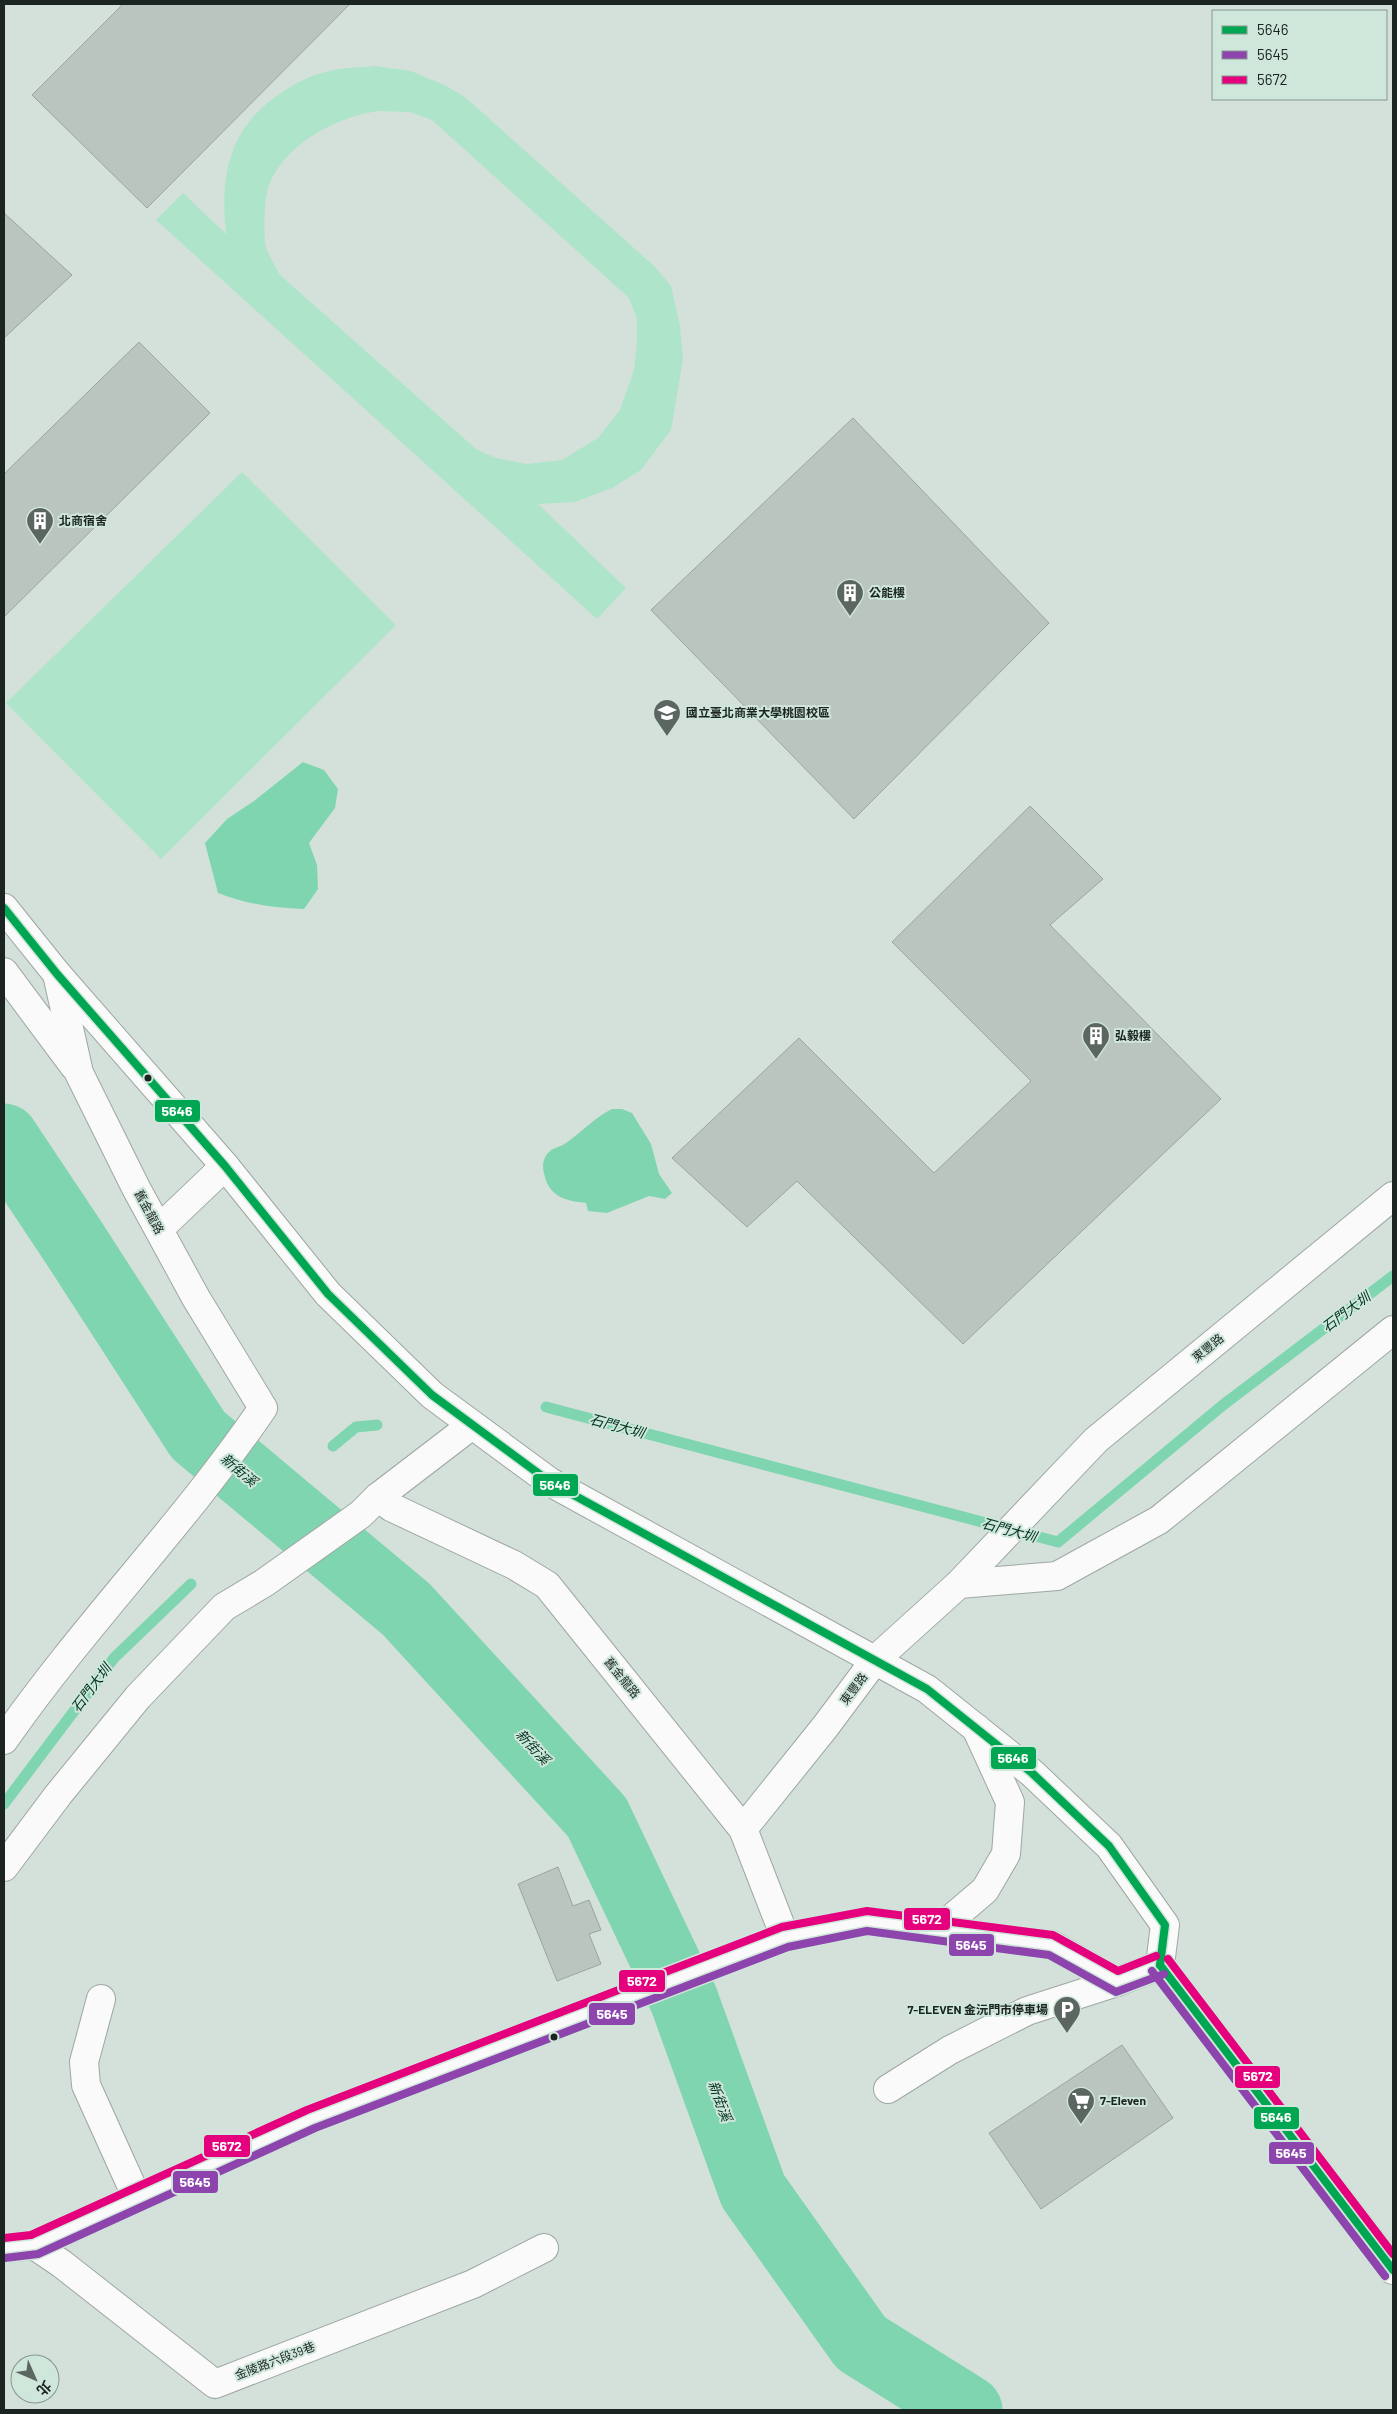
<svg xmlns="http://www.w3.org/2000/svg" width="1397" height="2414" viewBox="0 0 1397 2414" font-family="Barlow,'Noto Sans TC',sans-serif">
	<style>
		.green { fill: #aee4ca; fill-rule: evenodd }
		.water { fill: #80d5b1 }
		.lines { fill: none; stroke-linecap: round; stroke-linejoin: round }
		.stream { stroke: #80d5b1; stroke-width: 11 }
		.river { stroke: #80d5b1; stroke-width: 69 }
		.building { fill: #bbc5c0; stroke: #9ba49f }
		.minor-casing { stroke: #9ea7a2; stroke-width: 30 }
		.major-casing { stroke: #9ea7a2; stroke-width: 30 }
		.minor { stroke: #f9faf9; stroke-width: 28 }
		.major { stroke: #f9faf9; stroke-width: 28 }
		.bus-1-casing { stroke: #cfe6da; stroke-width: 11 }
		.bus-2-casing { stroke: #cfe6da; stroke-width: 11 }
		.bus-3-casing { stroke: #cfe6da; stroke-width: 11 }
		.bus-1 { stroke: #00a651; stroke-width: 8 }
		.bus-2 { stroke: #8e44ad; stroke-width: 8 }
		.bus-3 { stroke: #e5007d; stroke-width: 8 }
		.bus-dot { fill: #1b2420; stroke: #cfe6da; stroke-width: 2 }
		.labels { text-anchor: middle; stroke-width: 4; stroke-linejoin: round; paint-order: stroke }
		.poi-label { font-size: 12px; font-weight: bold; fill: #1b2420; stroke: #cfe6da; text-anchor: start }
		.street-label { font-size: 12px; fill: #1b2420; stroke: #cfe6da }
		.water-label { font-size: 14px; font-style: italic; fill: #003320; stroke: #cfe6da }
		.line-badge { stroke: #cfe6da; stroke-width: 2 }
		.badge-label { font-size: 14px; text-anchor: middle; font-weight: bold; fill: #fff }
	</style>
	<rect width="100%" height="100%" fill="#d4e1da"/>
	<!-- green -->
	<g class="green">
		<path d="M375,66L411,71L444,85L465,97L654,266L671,286L680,326L683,359L671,430L641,470L612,488L575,502L538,504L626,588L597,619L156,220L183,193L226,234C220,173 229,126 284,91C296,83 312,75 326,72C341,67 359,68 375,66ZM378,111L410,112L432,120L629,298L637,319V342L634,370L620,410L598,438L562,460L527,464L496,458L476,449L279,274C275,265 267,253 265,243C264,231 264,204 267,193C278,147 335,117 378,111Z"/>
		<polygon points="242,472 396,625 161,859 6,703"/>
	</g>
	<!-- water -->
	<g class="water">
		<path d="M303,762L324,770L338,789L335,808L309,843L317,865L318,889L304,909C273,908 247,904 218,893L205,843L227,819L254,801Z"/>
		<path d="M612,1109H622L632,1113L651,1144L659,1174L672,1193L665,1199L649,1196L607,1213L588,1211L586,1203C565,1201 548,1196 544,1173C542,1165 543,1158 549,1152C554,1147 561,1147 566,1143C582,1132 594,1118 612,1109Z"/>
	</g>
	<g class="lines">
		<!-- stream -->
		<g class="stream">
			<polyline points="546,1407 1058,1542 1223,1405 1393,1276"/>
			<polyline points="333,1446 356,1427 377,1425"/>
			<polyline points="4,1804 114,1658 191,1584"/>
		</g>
		<!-- river -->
		<polyline class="river" points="4,1138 72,1240 198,1435 406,1609 597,1817 684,2000 753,2191 861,2343 968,2410"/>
	</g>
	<!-- building -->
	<g class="building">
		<polygon points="123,4 350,4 147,208 32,95"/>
		<polygon points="4,213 72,275 4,338"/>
		<polygon points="139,342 210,413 4,617 4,474"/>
		<polygon points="853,418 1049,623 854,819 651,610"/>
		<polygon points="1030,806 1103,879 1050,925 1221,1099 963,1344 797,1181 747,1227 672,1158 799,1038 934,1173 1031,1081 892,942"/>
		<polygon points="558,1867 573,1906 589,1900 601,1930 589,1934 601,1964 557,1981 518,1884"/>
		<polygon points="1122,2045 1173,2118 1041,2209 989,2133"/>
	</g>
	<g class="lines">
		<defs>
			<g id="minor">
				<polyline points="4,972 74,1066"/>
				<polyline points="159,1229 225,1166"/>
				<polyline points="378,1497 391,1507 514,1565 547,1585 743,1829 785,1937"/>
				<polyline points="959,1584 1057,1576 1159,1520 1393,1330"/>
				<path d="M4,1740C84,1625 184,1524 263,1408L196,1298L136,1188L79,1073L57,974"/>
				<polyline points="743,1829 825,1727 875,1660 959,1584 1096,1440 1393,1196"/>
				<polyline points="4,1867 58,1795 138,1697 224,1607 264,1583 361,1514 378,1497 472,1425"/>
				<polyline points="938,1930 985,1890 1006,1854 1010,1802 976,1728"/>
				<polyline points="101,1999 84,2062 86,2085 137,2198"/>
				<polyline points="888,2089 950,2050 1027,2011 1117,1982"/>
				<polyline points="34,2245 62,2264 215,2384 473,2284 544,2248"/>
				<polyline points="4,2248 34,2245 311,2119 785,1937 867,1921 1052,1945 1117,1982 1160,1965"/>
			</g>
			<polyline id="major" points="4,908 57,974 225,1166 328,1294 432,1395 550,1482 927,1689 1032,1773 1109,1846 1165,1925 1160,1965 1393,2270"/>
		</defs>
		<!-- minor casing -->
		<use href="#minor" class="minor-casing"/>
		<!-- major casing -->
		<use href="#major" class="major-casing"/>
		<!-- minor -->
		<use href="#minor" class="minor"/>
		<!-- major -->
		<use href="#major" class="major"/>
		<defs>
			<g id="bus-1">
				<polyline points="4,908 57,974 225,1166 328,1294 432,1395 550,1482 927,1689 1032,1773 1109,1846 1165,1925 1160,1965"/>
				<polyline points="1160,1965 1393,2270"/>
			</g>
			<g id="bus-2">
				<polyline points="1152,1971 1385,2276"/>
				<polyline points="5,2258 38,2254 315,2128 788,1947 867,1931 1049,1955 1116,1992 1164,1974"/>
			</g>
			<g id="bus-3">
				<polyline points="1168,1959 1393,2254"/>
				<polyline points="4,2238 31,2235 307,2110 782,1927 867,1911 1053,1935 1118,1971 1156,1956"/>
			</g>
		</defs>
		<!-- bus-1 casing -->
		<use href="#bus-1" class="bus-1-casing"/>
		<!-- bus-2 casing -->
		<use href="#bus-2" class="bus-2-casing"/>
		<!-- bus-3 casing -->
		<use href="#bus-3" class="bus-3-casing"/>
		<!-- bus-1 -->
		<use href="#bus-1" class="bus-1"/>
		<!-- bus-2 -->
		<use href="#bus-2" class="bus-2"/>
		<!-- bus-3 -->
		<use href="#bus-3" class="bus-3"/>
	</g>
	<!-- icons -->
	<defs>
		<symbol id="building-pin" viewBox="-11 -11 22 30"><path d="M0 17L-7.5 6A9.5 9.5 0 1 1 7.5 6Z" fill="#5c6661" stroke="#cfe6da"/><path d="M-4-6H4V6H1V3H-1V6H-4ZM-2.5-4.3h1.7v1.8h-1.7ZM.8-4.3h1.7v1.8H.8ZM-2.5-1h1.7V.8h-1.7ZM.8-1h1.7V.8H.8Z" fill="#fff"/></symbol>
		<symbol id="university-pin" viewBox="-11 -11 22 30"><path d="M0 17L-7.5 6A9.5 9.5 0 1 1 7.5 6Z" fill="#5c6661" stroke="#cfe6da"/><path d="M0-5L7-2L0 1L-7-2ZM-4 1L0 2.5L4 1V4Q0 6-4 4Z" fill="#fff"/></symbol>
		<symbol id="parking-pin" viewBox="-11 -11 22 30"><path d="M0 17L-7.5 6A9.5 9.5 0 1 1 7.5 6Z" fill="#5c6661" stroke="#cfe6da"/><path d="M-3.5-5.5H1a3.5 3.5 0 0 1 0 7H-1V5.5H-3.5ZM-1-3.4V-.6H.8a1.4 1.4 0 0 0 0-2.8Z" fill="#fff"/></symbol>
		<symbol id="supermarket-pin" viewBox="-11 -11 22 30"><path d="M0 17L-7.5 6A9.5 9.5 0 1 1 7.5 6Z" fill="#5c6661" stroke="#cfe6da"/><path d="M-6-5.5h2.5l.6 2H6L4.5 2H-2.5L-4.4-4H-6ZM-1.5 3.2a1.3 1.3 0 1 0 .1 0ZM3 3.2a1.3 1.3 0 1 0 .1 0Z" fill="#fff"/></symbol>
	</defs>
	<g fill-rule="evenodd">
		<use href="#building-pin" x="24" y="505" width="32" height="43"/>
		<use href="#building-pin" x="834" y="577" width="32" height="43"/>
		<use href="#university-pin" x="651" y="697" width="32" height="43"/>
		<use href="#building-pin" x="1080" y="1020" width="32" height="43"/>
		<use href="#parking-pin" x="1051" y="1994" width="32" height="43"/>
		<use href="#supermarket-pin" x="1065" y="2085" width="32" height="43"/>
	</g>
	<!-- markers -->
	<g class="bus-dot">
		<circle cx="148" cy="1078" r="4.5"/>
		<circle cx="554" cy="2037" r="4.5"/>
	</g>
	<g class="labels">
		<!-- poi labels -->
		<g class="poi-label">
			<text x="59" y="525">北商宿舍</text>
			<text x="869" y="597">公能樓</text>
			<text x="686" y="717">國立臺北商業大學桃園校區</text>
			<text x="1115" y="1040">弘毅樓</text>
			<text x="1048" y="2014" text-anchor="end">7-ELEVEN 金沅門市停車場</text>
			<text x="1100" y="2105">7-Eleven</text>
		</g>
		<!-- street labels -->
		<g class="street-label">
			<text transform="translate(149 1212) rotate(62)" y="4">舊金龍路</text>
			<text transform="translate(1208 1348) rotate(-39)" y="4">東豐路</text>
			<text transform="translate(622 1678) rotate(51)" y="4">舊金龍路</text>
			<text transform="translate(854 1689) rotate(-53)" y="4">東豐路</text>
			<text transform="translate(275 2361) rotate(-21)" y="4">金陵路六段39巷</text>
		</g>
		<!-- water labels -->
		<g class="water-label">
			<text transform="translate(1346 1312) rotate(-37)" y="5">石門大圳</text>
			<text transform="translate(617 1426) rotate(15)" y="5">石門大圳</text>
			<text transform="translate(239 1470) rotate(40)" y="5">新街溪</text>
			<text transform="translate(1009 1530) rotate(15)" y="5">石門大圳</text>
			<text transform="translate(91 1688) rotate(-53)" y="5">石門大圳</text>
			<text transform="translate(533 1747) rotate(47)" y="5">新街溪</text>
			<text transform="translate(720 2101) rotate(70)" y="5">新街溪</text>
		</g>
	</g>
	<g class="line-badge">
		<rect x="154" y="1099" width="47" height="24" rx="5" fill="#00a651"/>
		<rect x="532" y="1473" width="47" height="24" rx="5" fill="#00a651"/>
		<rect x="990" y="1746" width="47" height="24" rx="5" fill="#00a651"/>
		<rect x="903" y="1907" width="48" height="24" rx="5" fill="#e5007d"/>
		<rect x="948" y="1933" width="47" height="24" rx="5" fill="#8e44ad"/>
		<rect x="618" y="1969" width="48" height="24" rx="5" fill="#e5007d"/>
		<rect x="588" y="2002" width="48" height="24" rx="5" fill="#8e44ad"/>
		<rect x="1234" y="2065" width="47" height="24" rx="5" fill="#e5007d"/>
		<rect x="1253" y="2106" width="47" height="24" rx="5" fill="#00a651"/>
		<rect x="203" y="2134" width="48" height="24" rx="5" fill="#e5007d"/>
		<rect x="1268" y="2141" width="47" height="24" rx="5" fill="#8e44ad"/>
		<rect x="172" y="2170" width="47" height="24" rx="5" fill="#8e44ad"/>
	</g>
	<g class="badge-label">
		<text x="177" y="1116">5646</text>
		<text x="555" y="1490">5646</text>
		<text x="1013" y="1763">5646</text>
		<text x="927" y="1924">5672</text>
		<text x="971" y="1950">5645</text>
		<text x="642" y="1986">5672</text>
		<text x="612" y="2019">5645</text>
		<text x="1258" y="2081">5672</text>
		<text x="1276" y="2122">5646</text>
		<text x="227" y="2151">5672</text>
		<text x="1291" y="2158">5645</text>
		<text x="195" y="2187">5645</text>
	</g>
	<!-- border -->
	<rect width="1397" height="2414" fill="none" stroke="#1b2420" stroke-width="10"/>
	<!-- legend -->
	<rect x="1212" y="10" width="175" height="90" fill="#cfe6da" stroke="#879890"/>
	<rect x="1222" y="26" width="25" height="8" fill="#00a651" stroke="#879890"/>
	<text x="1257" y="35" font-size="15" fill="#1b2420">5646</text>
	<rect x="1222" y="51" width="25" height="8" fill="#8e44ad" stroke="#879890"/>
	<text x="1257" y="60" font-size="15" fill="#1b2420">5645</text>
	<rect x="1222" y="76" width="25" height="8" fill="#e5007d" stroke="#879890"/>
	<text x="1257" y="85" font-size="15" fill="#1b2420">5672</text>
	<!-- north arrow -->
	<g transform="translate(35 2379) rotate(135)"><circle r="24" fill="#cfe6da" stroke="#879890"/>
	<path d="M0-4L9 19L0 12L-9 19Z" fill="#5c6661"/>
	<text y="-8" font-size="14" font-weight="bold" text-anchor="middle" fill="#1b2420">北</text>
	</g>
</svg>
